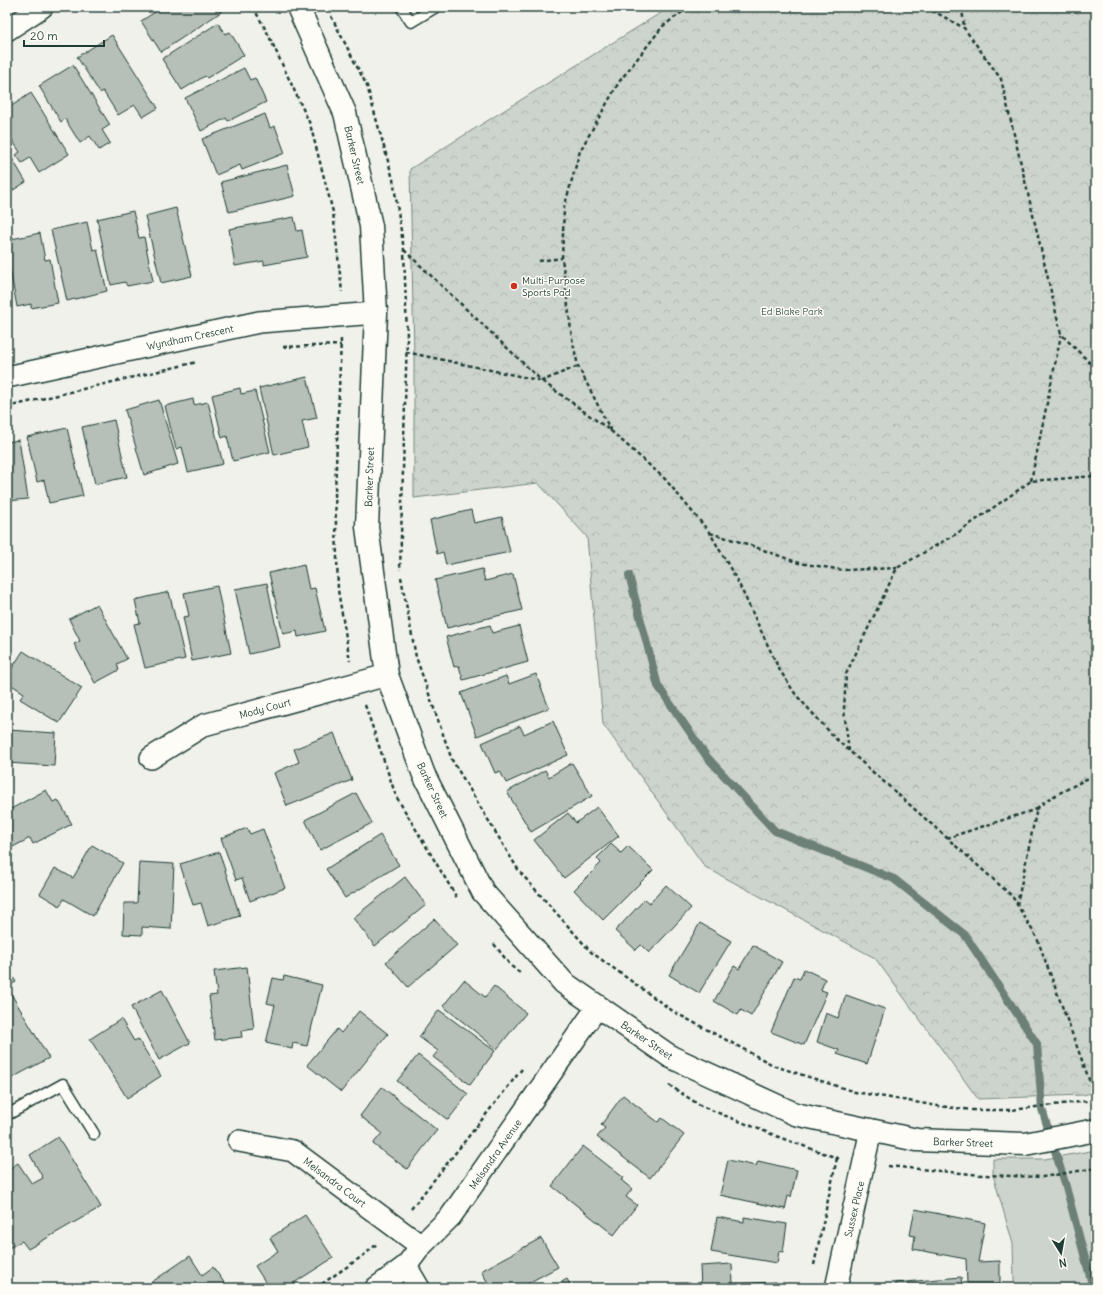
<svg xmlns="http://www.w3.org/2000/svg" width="1103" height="1295" viewBox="0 0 1103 1295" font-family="Delius,sans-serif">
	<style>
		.grass { fill: #cdd3cd; stroke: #768880 }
		.forest { fill: url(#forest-crowns); stroke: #768880 }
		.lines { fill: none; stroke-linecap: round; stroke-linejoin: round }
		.stream { stroke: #6c8077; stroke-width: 8 }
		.building { fill: #b6bfb8; stroke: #1f3d34 }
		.lane-casing { stroke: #1f3d34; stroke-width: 13 }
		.street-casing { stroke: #1f3d34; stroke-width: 24 }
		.secondary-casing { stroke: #1f3d34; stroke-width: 25 }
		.path { stroke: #1f3d34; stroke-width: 2.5; stroke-dasharray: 4 3; stroke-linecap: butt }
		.lane { stroke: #fdfcf7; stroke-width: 10 }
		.street { stroke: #fdfcf7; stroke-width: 21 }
		.secondary { stroke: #fdfcf7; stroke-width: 22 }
		.poi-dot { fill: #c8321e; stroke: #fdfcf7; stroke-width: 1.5 }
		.labels { text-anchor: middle; stroke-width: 3; stroke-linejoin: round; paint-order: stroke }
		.street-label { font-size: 10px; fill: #1f3d34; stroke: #fdfcf7 }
		.poi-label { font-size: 10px; fill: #1f3d34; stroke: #fdfcf7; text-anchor: start }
		.park-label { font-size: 10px; fill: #425b53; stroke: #fdfcf7 }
	</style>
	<defs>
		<pattern id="forest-crowns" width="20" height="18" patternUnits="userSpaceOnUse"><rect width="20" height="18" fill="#cdd3cd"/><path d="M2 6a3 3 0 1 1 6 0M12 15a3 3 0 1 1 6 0" fill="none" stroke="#b0b6b1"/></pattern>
	</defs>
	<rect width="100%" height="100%" fill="#f0f1eb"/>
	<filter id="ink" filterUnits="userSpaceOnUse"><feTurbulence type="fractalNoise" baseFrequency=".025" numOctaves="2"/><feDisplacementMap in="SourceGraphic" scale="8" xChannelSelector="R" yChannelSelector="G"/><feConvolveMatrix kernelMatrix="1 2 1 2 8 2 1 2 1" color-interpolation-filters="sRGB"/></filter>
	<g filter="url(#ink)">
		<!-- grass -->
		<polygon class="grass" points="1096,1150 1096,1288 1018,1288 1014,1281 1013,1244 993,1175 993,1159 1045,1159"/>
		<!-- forest -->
		<polygon class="forest" points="670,7 1095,7 1096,30 1096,1092 1083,1095 978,1099 875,958 705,867 603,724 587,537 538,483 414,498 414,355 410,169"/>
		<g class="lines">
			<!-- stream -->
			<polyline class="stream" points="629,575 658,686 707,757 775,831 894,879 965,935 1037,1044 1042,1109 1065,1183 1093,1288"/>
		</g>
		<!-- building -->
		<g class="building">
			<polygon points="163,7 218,7 221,12 161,52 141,21"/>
			<polygon points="218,23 225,34 230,32 244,55 207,78 205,76 182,90 162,59"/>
			<polygon points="112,35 158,108 143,117 135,105 118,115 103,91 100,93 77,57"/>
			<polygon points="73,65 110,125 102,130 110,143 99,150 90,136 80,143 65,119 61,122 39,86"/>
			<polygon points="244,68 250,80 255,78 266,102 228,121 226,118 201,131 185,98"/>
			<polygon points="31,93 69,154 39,173 30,158 22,163 16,155 20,152 7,132 7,109"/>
			<polygon points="265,114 270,128 275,126 285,153 242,170 240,165 216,175 202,139"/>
			<polygon points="7,150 26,182 7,194"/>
			<polygon points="287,165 295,196 229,212 221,182"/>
			<polygon points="176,208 192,276 161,283 145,216"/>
			<polygon points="133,211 139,238 144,237 153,281 127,286 125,282 111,285 97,219"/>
			<polygon points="294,217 297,231 302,230 307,257 264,265 264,261 235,266 229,229"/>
			<polygon points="87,222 93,250 97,249 107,291 67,301 51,230"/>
			<polygon points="40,233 45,260 50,259 58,303 31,308 31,304 17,307 7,253 7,240"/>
			<polygon points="307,377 317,418 302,421 308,447 274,455 259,388"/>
			<polygon points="240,388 241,394 255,391 270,452 233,461 227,436 222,438 212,395"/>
			<polygon points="193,399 194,405 208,402 223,464 188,472 182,447 176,449 165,406"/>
			<polygon points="159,400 178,464 144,475 125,410"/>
			<polygon points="114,420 127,477 95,484 82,427"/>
			<polygon points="67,428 83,496 49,503 44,480 37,482 27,437"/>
			<polygon points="19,440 28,499 7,501 7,442"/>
			<polygon points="471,510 474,523 502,517 510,552 446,565 443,552 437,554 430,520"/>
			<polygon points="304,565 309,589 315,588 325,631 298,637 297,631 283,634 269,573"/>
			<polygon points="482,569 485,581 513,574 522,610 447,628 435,580"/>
			<polygon points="267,583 280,647 249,654 235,589"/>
			<polygon points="217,586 231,653 192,661 183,617 189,616 184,593"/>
			<polygon points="169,592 185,659 145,668 134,624 140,623 135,600"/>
			<polygon points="97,604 127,659 117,664 119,670 95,683 74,644 80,641 69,619"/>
			<polygon points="490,625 492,633 519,626 528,662 463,680 459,666 454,667 446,637"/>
			<polygon points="23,651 82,688 59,723 20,699 24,693 7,682 7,676"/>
			<polygon points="536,674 549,708 477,736 461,693 506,676 509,684"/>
			<polygon points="553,721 568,755 506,783 500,771 495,773 482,743 520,726 524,734"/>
			<polygon points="7,730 56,733 54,766 7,763"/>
			<polygon points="334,733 352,780 287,806 274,773 299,762 294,749"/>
			<polygon points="572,763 592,796 531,832 507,792 545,770 549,777"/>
			<polygon points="46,790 53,802 58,800 72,824 33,844 30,838 7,850 7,811"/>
			<polygon points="356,793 372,823 320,850 305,820"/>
			<polygon points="597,807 619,836 564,878 534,840 568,813 576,823"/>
			<polygon points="247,828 250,834 263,829 285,888 250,901 242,878 236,880 221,838"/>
			<polygon points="380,835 399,865 345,898 326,869"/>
			<polygon points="611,844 621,853 628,846 653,870 603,920 574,890 601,863 597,858"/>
			<polygon points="92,845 123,863 93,916 64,899 60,906 40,894 55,868 73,878"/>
			<polygon points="219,852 240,916 208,926 201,903 193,905 180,864"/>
			<polygon points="139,862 174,864 171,929 142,927 142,935 123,934 124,903 137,903"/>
			<polygon points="405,877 426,905 375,946 353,918"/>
			<polygon points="666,885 691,908 649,953 641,945 636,950 615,931 645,899 650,903"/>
			<polygon points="434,919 457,945 408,987 386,962"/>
			<polygon points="700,923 731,941 699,993 669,975"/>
			<polygon points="753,945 782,962 751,1016 741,1010 738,1015 714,1001 734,966 739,969"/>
			<polygon points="7,967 16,982 7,987 49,1058 12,1078 7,1070"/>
			<polygon points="247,967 254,1029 241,1031 242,1037 215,1040 209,996 217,995 214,971"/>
			<polygon points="804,969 825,979 821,990 827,992 804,1045 771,1032 794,977 800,979"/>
			<polygon points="284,976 322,985 307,1046 293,1043 292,1049 266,1043 275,1005 267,1003 273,978 283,980"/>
			<polygon points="464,980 485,997 494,986 526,1013 497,1049 443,1006"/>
			<polygon points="162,990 190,1043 159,1060 131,1007"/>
			<polygon points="846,995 885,1009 867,1064 837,1054 839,1050 817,1042 826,1013 838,1018"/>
			<polygon points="439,1010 495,1051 470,1085 433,1057 438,1051 419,1037"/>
			<polygon points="359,1011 388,1034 341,1092 307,1065 337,1029 341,1033"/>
			<polygon points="121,1019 134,1041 138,1039 161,1076 127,1098 90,1039"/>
			<polygon points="418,1055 468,1094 448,1120 397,1081"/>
			<polygon points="382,1087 437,1130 407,1169 373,1144 382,1133 360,1116"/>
			<polygon points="623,1095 658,1122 662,1118 684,1135 650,1178 597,1137 605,1128 601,1125"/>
			<polygon points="58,1137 101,1207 28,1249 22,1241 7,1249 7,1170 18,1163 32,1184 43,1178 30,1155"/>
			<polygon points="583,1146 624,1178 621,1180 632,1189 626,1197 637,1205 614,1235 552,1186"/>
			<polygon points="728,1160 756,1166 758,1161 797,1170 791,1197 788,1196 785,1209 720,1195"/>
			<polygon points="915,1209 985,1223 978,1262 1000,1261 1000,1283 967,1283 966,1259 913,1249 915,1236 910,1235"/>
			<polygon points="305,1215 333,1258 286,1288 269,1288 255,1266 278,1251 270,1238"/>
			<polygon points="717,1217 744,1222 744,1217 787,1224 783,1252 779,1251 777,1263 711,1252"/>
			<polygon points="541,1238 558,1267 519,1288 491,1288 481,1271"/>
			<polygon points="190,1256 202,1275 213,1267 228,1288 143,1288"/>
			<polygon points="732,1264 733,1284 776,1282 776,1288 701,1288 700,1266"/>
			<polygon points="961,1277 962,1288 895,1288 895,1283"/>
			<polygon points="567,1279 572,1288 551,1288"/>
		</g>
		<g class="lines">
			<defs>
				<g id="lane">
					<polyline points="401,7 411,22 436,7"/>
					<polyline points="7,1115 63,1084 94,1134"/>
				</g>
				<g id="street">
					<polyline points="7,30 42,7"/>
					<polyline points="7,377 259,322 376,313"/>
					<polyline points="151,758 204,725 387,675"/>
					<polyline points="239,1141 293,1151 421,1246"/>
					<polyline points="406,1266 419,1288"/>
					<polyline points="376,1288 406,1266 421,1246 451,1216 598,1006"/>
					<polyline points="836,1288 871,1130"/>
				</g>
				<polyline id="secondary" points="298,7 345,113 371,226 376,313 367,527 387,675 424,775 483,892 564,983 671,1057 795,1114 917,1140 1025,1144 1096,1130"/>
			</defs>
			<!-- lane casing -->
			<use href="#lane" class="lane-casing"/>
			<!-- street casing -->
			<use href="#street" class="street-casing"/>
			<!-- secondary casing -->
			<use href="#secondary" class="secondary-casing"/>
			<!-- path -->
			<g class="path">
				<polyline points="253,7 268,34 310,124 333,212 342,292"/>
				<polyline points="926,7 964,28 1001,79 1061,334 1096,369"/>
				<polyline points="962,7 964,28"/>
				<polyline points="331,16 367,86 393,179 404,250 407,337 400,570"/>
				<polyline points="404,250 542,381 578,366"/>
				<polyline points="539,261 562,258"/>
				<polyline points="341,339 335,492 338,590 350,661"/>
				<polyline points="283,347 341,345"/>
				<polyline points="406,352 542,381 611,431 665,479 710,533 738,582 779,669 796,695 837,740 1012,896 1037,938 1094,1093 1096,1103"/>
				<polyline points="7,407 197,362"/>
				<polyline points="611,431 578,366 572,338 562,258 564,208 580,151 619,82 663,26 689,7"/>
				<polyline points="1031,481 1061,335"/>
				<polyline points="710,533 747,544 799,563 843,570 897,568"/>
				<polyline points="401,577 416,657 452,760 519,871 591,952 674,1012 775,1066 855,1092 938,1106 972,1110 1011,1110 1096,1100"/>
				<polyline points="365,705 396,796 457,898"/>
				<polyline points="849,751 844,710 846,674 897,568 956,534 1031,481 1096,476"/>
				<polyline points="947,838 1037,809"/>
				<polyline points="1017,905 1037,808 1050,798 1096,774"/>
				<polyline points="494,944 511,966 520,973"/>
				<polyline points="669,1085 701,1106 784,1139 840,1159"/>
				<polyline points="888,1166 982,1175 1043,1177 1096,1168"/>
				<polyline points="411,1209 522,1069"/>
				<polyline points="814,1265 837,1158"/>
				<polyline points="316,1288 364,1255 377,1244"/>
			</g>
			<!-- lane -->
			<use href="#lane" class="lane"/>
			<!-- street -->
			<use href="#street" class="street"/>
			<!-- secondary -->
			<use href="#secondary" class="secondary"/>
		</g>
	</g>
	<!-- markers -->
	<circle class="poi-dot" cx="514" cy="286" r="4"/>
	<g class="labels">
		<!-- street labels -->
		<g class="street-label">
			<text transform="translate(355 155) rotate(77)" y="4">Barker Street</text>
			<text transform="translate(190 337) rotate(-12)" y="4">Wyndham Crescent</text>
			<text transform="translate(369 477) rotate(-88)" y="4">Barker Street</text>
			<text transform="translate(265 708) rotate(-15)" y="4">Mody Court</text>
			<text transform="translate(433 790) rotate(65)" y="4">Barker Street</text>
			<text transform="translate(647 1040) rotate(34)" y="4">Barker Street</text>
			<text transform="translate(963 1142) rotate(2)" y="4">Barker Street</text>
			<text transform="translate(495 1154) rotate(-55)" y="4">Melsandra Avenue</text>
			<text transform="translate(335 1182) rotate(37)" y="4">Melsandra Court</text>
			<text transform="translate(854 1209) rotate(-77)" y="4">Sussex Place</text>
		</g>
		<!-- poi labels -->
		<g class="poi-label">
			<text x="522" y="284">Multi-Purpose<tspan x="522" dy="12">Sports Pad</tspan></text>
		</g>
		<!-- park labels -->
		<g class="park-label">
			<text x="792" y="315">Ed Blake Park</text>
		</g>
	</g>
	<!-- margin -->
	<rect width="1103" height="1295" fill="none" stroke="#fdfcf7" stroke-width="24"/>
	<rect x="12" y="12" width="1079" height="1271" fill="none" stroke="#1f3d34" stroke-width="1.5" filter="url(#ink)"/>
	<!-- north arrow -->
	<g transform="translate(1061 1253) rotate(169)" stroke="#fdfcf7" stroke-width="3" paint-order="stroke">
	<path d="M0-3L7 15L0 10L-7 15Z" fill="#1f3d34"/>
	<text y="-6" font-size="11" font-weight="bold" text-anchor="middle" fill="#1f3d34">N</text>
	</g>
	<!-- scale -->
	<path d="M24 40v6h80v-6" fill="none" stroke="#1f3d34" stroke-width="2"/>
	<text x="30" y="40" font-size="12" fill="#1f3d34" stroke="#fdfcf7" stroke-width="3" paint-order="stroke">20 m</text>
</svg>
